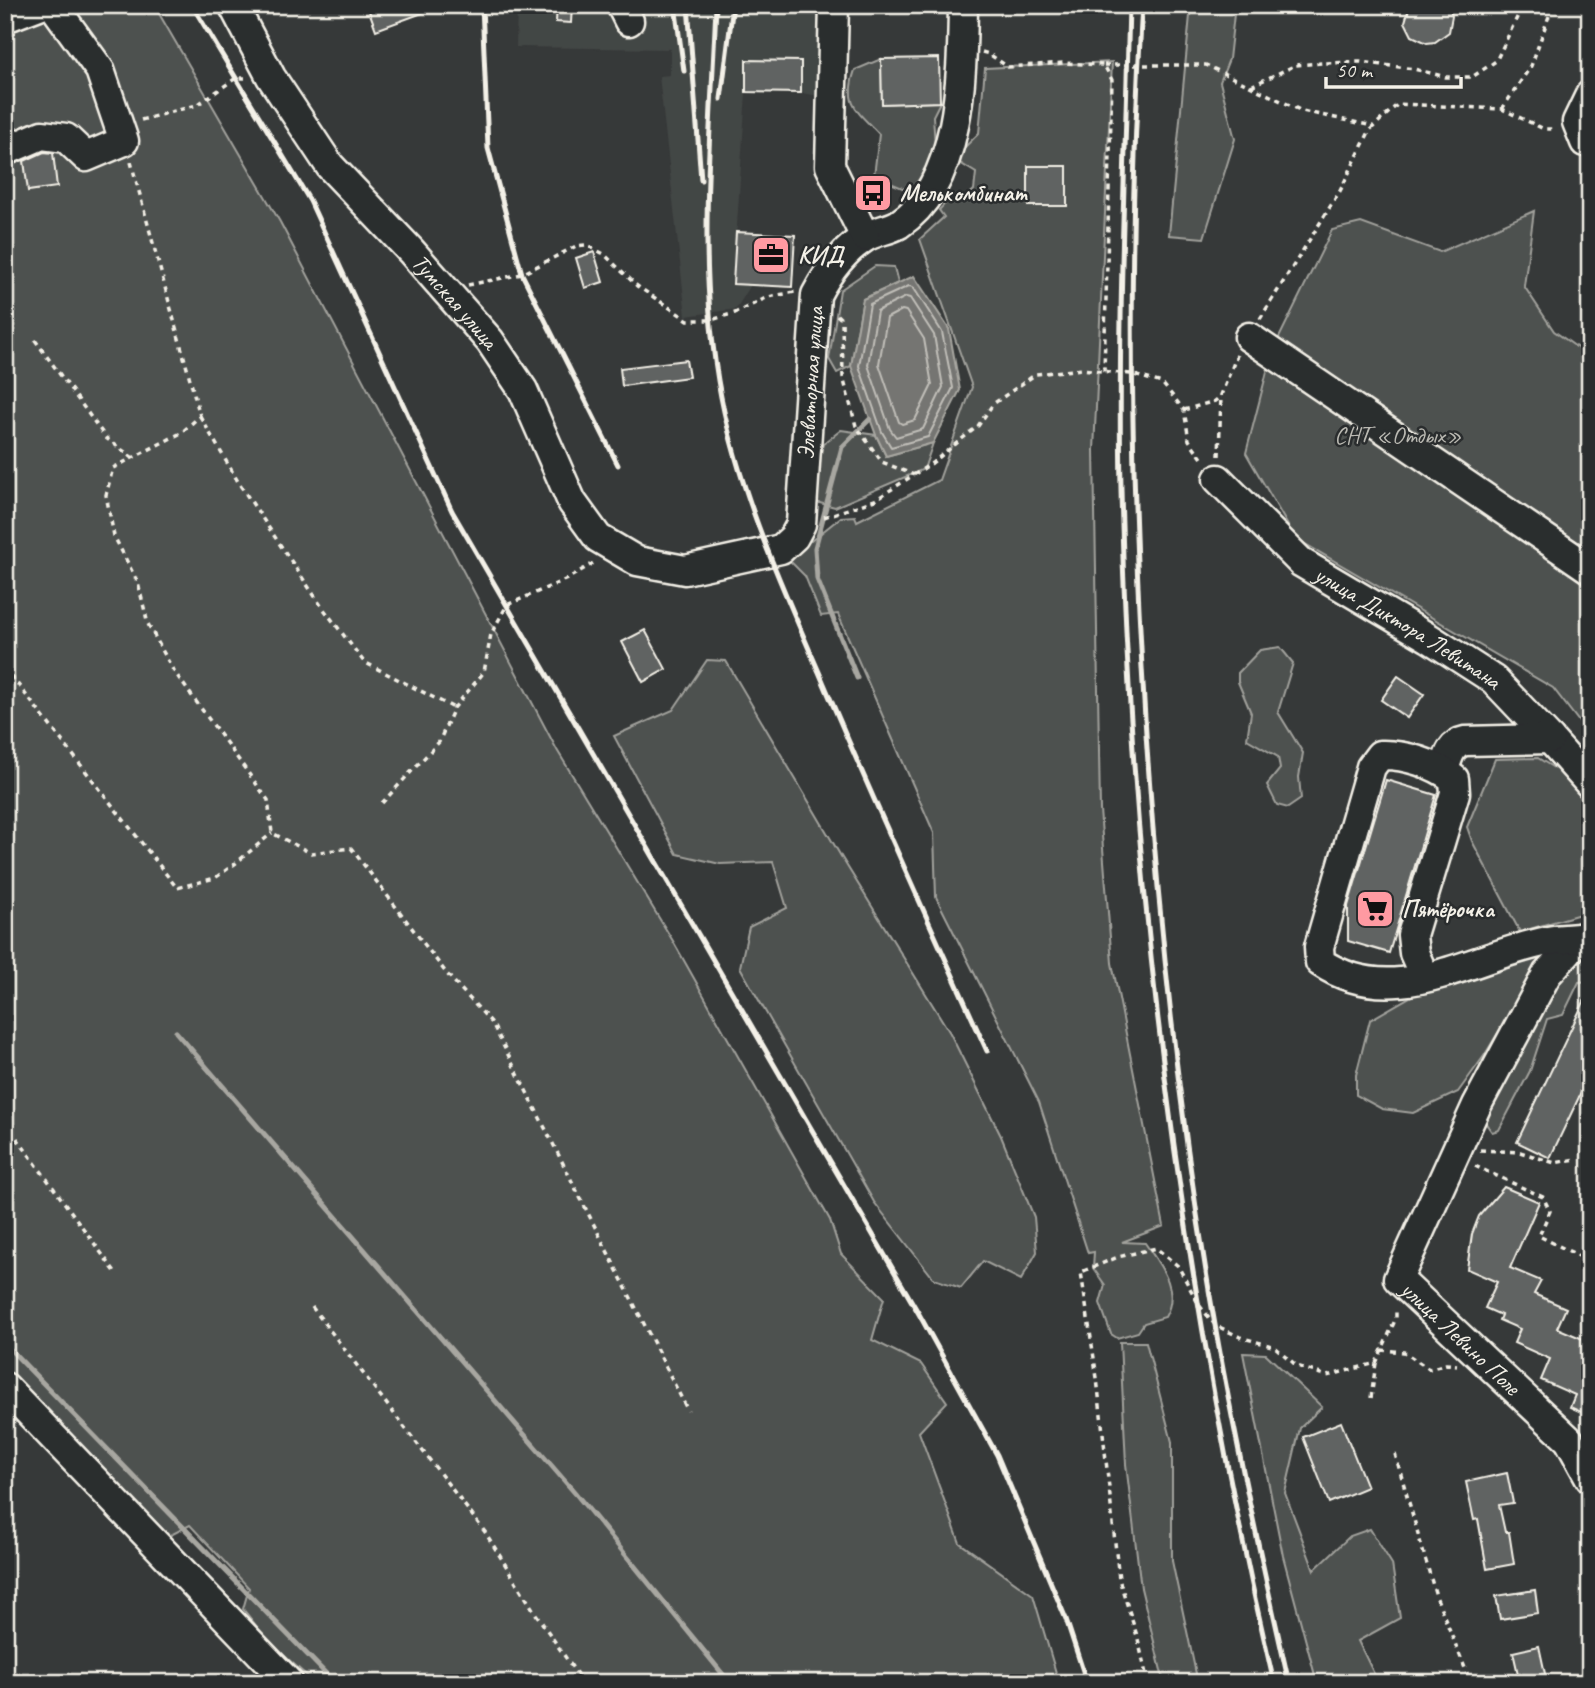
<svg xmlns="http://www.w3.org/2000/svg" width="1595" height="1688" viewBox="0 0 1595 1688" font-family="Caveat,sans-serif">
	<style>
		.built { fill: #434645 }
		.green { fill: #4e514f; stroke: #a1a19c; stroke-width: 2 }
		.water { fill: #757572; stroke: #a8a7a1; stroke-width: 2 }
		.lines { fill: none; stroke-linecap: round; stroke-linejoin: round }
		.shore { stroke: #c1bfb9; stroke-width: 2 }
		.stream { stroke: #a8a7a1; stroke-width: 5 }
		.building { fill: #616362; stroke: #f4f1e8; stroke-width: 2 }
		.minor-casing { stroke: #f4f1e8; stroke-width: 33 }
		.path { stroke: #f4f1e8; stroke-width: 3.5; stroke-dasharray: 5 5; stroke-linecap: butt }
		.minor { stroke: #2a2d2e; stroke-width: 28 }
		.rail { stroke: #f4f1e8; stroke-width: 5 }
		.labels { text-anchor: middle; stroke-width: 5; stroke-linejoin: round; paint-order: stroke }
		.poi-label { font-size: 24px; font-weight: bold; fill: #f4f1e8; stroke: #2a2d2e; text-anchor: start }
		.street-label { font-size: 24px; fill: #f4f1e8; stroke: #2a2d2e }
		.park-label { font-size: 24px; fill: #bab9b2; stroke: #2a2d2e }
	</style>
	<rect width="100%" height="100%" fill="#363939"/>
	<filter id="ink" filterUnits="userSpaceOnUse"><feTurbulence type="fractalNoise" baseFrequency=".0143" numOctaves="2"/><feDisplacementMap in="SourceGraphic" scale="14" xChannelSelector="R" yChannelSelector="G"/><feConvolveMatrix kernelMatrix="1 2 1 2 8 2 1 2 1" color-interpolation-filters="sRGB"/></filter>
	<g filter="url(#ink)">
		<!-- built -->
		<polygon class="built" points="517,5 845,5 832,98 801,93 746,93 733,283 751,285 736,309 686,316 659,76 670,75 670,49 516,47"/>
		<!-- green -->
		<g class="green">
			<polygon points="5,5 154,5 280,222 557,750 673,941 830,1220 841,1254 884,1298 872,1340 921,1364 947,1402 919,1432 960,1543 1033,1595 1059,1683 315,1683 270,1643 243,1609 249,1588 190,1525 165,1538 73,1436 45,1416 5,1369"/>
			<polygon points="1191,5 1235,5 1229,59 1220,82 1235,139 1204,238 1169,235"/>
			<path d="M881,59L882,104L940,102L933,116L935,145L928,171L924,181L907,190L874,176L879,134C857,111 843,104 855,70Z"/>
			<path d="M1112,62L1094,450L1100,810L1112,963L1164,1226L1122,1242L1145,1243C1160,1265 1181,1290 1165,1317L1144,1323L1138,1332L1117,1338L1111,1334L1100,1303L1105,1285L1093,1268L1094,1252L1088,1253L1039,1102L936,897L934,833L838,614L821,616L805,576L788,559L802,540L811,541L841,517L855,516L857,521L939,480L972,387L920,239L944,217L939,210L953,195L965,198L974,190L976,173L960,163L957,155L979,133L985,68Z"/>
			<polygon points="1534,211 1524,286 1554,331 1590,357 1590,736 1553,688 1295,538 1246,453 1272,352 1332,230 1361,223 1440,252"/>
			<polygon points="875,266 894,267 898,283 863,299 851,366 837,373 829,359 840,290"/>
			<polygon points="841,430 876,435 886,456 933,443 924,469 835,507 808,500 823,444"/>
			<polygon points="1280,647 1293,663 1278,712 1303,753 1299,777 1301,799 1288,808 1277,805 1267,785 1280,769 1278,757 1247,739 1251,713 1238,682 1238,673 1260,650"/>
			<polygon points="707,660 726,661 842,858 950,1033 1001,1136 1034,1217 1037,1252 1021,1280 983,1261 961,1288 934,1279 874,1202 740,967 749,927 787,908 773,862 720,864 677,854 614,736 673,710"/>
			<polygon points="1538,758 1565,775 1590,802 1590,911 1520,932 1472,841 1467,827 1495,759"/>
			<polygon points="1546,954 1484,1056 1458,1092 1413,1113 1382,1109 1356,1095 1356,1075 1370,1020 1417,993"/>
			<polygon points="1574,957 1590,959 1590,981 1579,982 1563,1015 1547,1019 1530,1071 1499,1130 1492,1132 1482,1118 1533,1012"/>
			<polygon points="1120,1342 1146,1342 1172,1442 1172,1561 1198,1683 1164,1683 1141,1588 1126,1464"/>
			<polygon points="1243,1353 1266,1354 1322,1407 1300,1428 1285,1493 1314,1570 1350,1536 1370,1529 1392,1564 1400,1618 1358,1641 1377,1680 1416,1680 1418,1683 1317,1683 1283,1556"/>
		</g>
		<!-- water -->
		<polygon class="water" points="914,276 949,329 960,390 933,443 886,456 876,435 851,366 863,299"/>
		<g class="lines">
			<!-- shore -->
			<g class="shore">
				<polygon points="909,286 913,287 942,332 953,388 928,437 891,447 882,432 859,366 870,304"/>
				<polygon points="906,297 910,298 934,335 943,387 923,429 896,437 890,429 868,365 877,311"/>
				<polygon points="902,310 906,311 924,339 932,385 915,420 902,424 899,422 879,364 887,318"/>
			</g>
			<!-- stream -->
			<g class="stream">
				<polyline points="857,678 817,579 815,548 842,447 870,419"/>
				<polyline points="176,1032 576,1494 730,1683"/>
				<polyline points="5,1344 335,1683"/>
			</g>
		</g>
		<!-- building -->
		<g class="building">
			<polygon points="377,5 438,5 439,7 376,30 368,8"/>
			<polygon points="557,5 572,5 571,23 556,22"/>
			<polygon points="1410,5 1449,5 1452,16 1449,32 1435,42 1427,43 1412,36 1405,22"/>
			<polygon points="939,58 940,102 882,104 881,59"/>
			<polygon points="746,60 801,61 801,93 746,92"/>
			<polygon points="44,152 53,153 57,187 28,191 24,161"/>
			<rect x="1028" y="166" width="39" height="40"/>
			<polygon points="736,232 795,235 792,287 733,284"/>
			<polygon points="594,252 603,282 585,288 576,258"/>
			<polygon points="686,360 689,377 622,386 620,368"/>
			<polygon points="645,630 666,669 643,682 622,642"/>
			<polygon points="1398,676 1424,694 1407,718 1381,700"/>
			<polygon points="1386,780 1436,795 1389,953 1348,941 1348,906"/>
			<polygon points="1590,989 1590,1074 1550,1158 1517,1142"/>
			<polygon points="1504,1187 1539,1202 1510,1268 1541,1281 1534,1294 1566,1308 1557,1328 1590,1342 1590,1416 1570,1407 1575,1395 1541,1380 1550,1359 1514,1343 1520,1329 1499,1320 1501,1315 1485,1308 1497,1282 1467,1269 1472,1234 1479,1216"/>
			<polygon points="1341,1422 1367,1487 1329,1503 1303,1437"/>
			<polygon points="1507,1473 1513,1503 1499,1505 1505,1532 1509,1532 1514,1564 1487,1569 1478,1519 1474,1520 1466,1482"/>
			<polygon points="1535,1590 1538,1613 1500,1619 1496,1596"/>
			<polygon points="1539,1646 1547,1683 1520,1683 1513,1652"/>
		</g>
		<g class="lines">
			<defs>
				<g id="minor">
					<path id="s1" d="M233,5L271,77L330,166L411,251L490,341L523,390L572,502L598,538L637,561L685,570L781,549L794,537L801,524L816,295C828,272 842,252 864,238C874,231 889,230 899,224C962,183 962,72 963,5"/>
					<polyline points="621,5 629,21"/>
					<polyline points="834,5 830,166 865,237"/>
					<polyline points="5,18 39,5"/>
					<polyline points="1590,95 1577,122 1585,142 1590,143"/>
					<polyline points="5,151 42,135 66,138 86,157 124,141 100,70 53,5"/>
					<polyline points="1249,337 1590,569"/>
					<path id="s2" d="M1218,479L1302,563L1429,638L1494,680L1550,739L1590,784"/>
					<path d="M1444,770C1448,758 1450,744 1465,741L1550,739"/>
					<path id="s3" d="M1590,941L1580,938L1547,974L1477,1105L1398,1279L1569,1440L1590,1478"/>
					<path d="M1425,978L1414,953L1412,935L1455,793L1454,779C1436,764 1404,754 1380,755L1371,767L1319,947L1320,962C1395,1013 1472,955 1548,941C1558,939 1569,939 1580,938"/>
					<polyline points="5,1387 289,1683"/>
				</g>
			</defs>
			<!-- minor casing -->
			<use href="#minor" class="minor-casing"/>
			<!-- path -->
			<g class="path">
				<polyline points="982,52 989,54 1008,67 1064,63 1104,65 1112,80 1104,372"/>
				<polyline points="1104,65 1206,65 1302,111 1373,126"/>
				<polyline points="1251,86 1296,65 1322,63 1361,62 1414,69 1446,77 1472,77 1496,61 1523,5"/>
				<polyline points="1502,109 1531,66 1553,5"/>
				<polyline points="141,120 197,105 236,78 245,78"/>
				<polyline points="131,162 200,416 181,433 113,468 106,495 114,536 138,583 148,624 173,670 268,800 272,833 311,853 351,848 447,974 492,1023 688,1411"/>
				<polyline points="468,285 522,274 576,246 586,245 604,254 637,286 688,320 711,320 735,313 768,297 795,292"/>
				<polyline points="837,315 842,320 843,377 856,426 882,462 914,475"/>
				<polyline points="1260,319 1340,191 1370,130 1398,104 1502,109 1544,129 1556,129"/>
				<polyline points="35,340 106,438 133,458"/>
				<polyline points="1184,410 1215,401 1221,396"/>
				<polyline points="200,416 240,485 320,604 364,662 454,708"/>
				<polyline points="1219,456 1221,395 1237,355"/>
				<polyline points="824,517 875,500 932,463 978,426 993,404 1036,374 1082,369 1131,374 1162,383 1184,410 1189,440 1204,461"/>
				<polyline points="5,668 177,888 215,878 236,863 272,833"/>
				<polyline points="382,803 439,742 454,708 484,672 491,634 507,605 565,580 594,563"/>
				<polyline points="5,906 10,925"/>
				<polyline points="5,1122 116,1273"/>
				<polyline points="1480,1150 1520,1152 1555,1163 1575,1159"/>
				<polyline points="1475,1166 1543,1197 1550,1211 1539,1236 1581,1257 1590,1254"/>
				<polyline points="312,1307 485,1532 536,1614 583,1683"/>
				<polyline points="1381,1350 1404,1352 1429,1369 1446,1364 1457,1365"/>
				<polyline points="1371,1398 1376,1363"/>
				<polyline points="1395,1454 1436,1596 1471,1683"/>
				<polyline points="1148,1683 1138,1639 1119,1579 1097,1378 1081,1272 1118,1257 1156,1248 1178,1266 1199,1305 1215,1325 1240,1337 1275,1347 1297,1366 1327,1376 1376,1363 1396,1318 1396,1310"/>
			</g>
			<!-- minor -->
			<use href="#minor" class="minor"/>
			<!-- rail -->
			<g class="rail">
				<polyline points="192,5 310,201 452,511 919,1314 997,1455 1066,1619 1087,1683"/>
				<polyline points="482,5 488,148 522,274 618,465"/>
				<polyline points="675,5 684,71"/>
				<polyline points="688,5 701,180"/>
				<path d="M716,5C711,135 696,269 721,397C740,494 780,582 819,672C873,800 930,925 987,1051"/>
				<path d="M1129,5C1125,167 1118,327 1121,489C1130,891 1183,1292 1274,1683"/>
				<path d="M1142,5C1127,243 1130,481 1145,718C1158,921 1180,1125 1215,1325C1236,1445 1262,1564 1289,1683"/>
				<polyline points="721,99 733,5"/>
			</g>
		</g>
	</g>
	<!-- icons -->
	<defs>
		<symbol id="bus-square" viewBox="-11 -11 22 22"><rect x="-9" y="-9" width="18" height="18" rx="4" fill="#ff9aa2" stroke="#2a2d2e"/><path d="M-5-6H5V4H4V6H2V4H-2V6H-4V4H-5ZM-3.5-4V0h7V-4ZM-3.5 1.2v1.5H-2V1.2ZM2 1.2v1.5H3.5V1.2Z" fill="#111"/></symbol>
		<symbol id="office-square" viewBox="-11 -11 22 22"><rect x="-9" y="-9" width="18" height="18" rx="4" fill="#ff9aa2" stroke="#2a2d2e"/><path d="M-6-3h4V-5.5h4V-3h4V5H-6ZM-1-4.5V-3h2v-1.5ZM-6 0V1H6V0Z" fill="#111"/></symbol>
		<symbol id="supermarket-square" viewBox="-11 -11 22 22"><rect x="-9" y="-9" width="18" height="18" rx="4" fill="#ff9aa2" stroke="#2a2d2e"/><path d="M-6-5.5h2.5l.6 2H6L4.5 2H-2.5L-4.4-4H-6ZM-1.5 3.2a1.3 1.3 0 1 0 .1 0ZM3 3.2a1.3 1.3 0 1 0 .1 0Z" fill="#111"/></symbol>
	</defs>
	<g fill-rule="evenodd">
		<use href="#bus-square" x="851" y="171" width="44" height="44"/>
		<use href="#office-square" x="749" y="233" width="44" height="44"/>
		<use href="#supermarket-square" x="1353" y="887" width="44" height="44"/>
	</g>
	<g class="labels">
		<!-- poi labels -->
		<g class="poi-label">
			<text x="900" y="201">Мелькомбинат</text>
			<text x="798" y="263">КИД</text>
			<text x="1402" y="917">Пятёрочка</text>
		</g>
		<!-- street labels -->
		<g class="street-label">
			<text dy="8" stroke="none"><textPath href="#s1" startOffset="373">Тумская улица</textPath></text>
			<text dy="8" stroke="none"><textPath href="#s1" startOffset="1017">Элеваторная улица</textPath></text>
			<text dy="8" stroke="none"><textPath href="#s2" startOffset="243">улица Диктора Левитана</textPath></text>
			<text dy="8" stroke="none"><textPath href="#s3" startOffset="485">улица Левино Поле</textPath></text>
		</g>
		<!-- park labels -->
		<g class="park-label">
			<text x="1398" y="443">СНТ «Отдых»</text>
		</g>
	</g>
	<!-- margin -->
	<rect width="1595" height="1688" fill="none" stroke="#2a2d2e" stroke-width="28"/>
	<rect x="14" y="14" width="1567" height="1660" fill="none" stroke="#f4f1e8" stroke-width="2.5" filter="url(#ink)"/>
	<!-- scale -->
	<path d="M1326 77v10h135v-10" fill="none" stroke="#f4f1e8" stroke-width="3.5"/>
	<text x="1336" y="77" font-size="21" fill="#f4f1e8" stroke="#2a2d2e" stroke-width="5" paint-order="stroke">50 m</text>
</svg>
